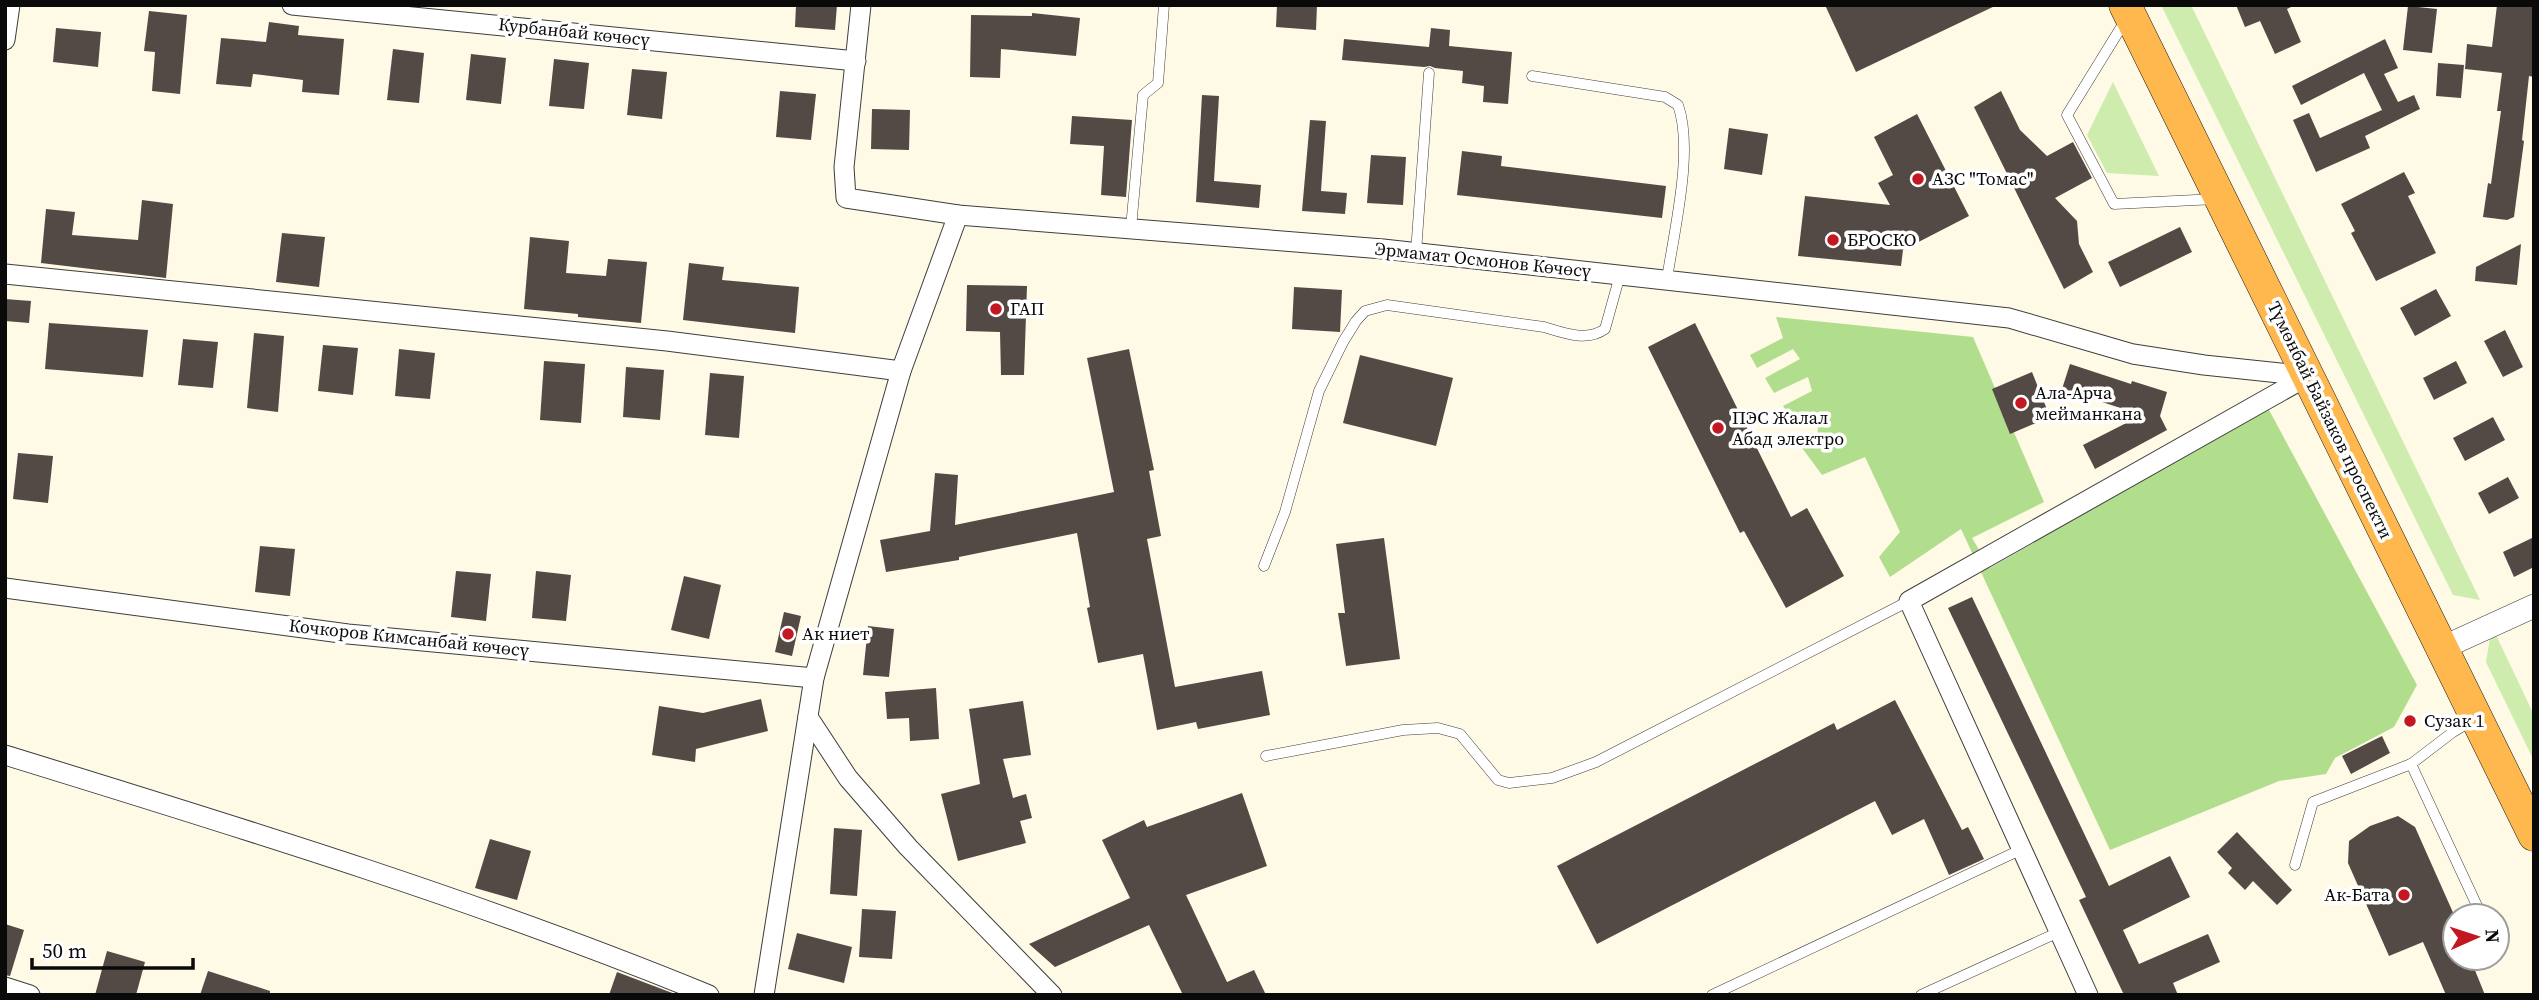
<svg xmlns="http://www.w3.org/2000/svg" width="2539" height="1000" viewBox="0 0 2539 1000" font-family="'Source Serif 4',serif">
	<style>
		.green { fill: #ceecad }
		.forest { fill: #b1de8c }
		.building { fill: #534a45 }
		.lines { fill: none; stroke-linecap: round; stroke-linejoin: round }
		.service-casing { stroke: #3d3d3d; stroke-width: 11 }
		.minor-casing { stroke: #3d3d3d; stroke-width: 21 }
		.tertiary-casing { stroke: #3d3d3d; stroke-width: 24 }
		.trunk-casing { stroke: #1b1b1b; stroke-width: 33 }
		.service { stroke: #fff; stroke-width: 10 }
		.minor { stroke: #fff; stroke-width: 19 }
		.tertiary { stroke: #fff; stroke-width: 23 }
		.trunk { stroke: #ffb84d; stroke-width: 32 }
		.poi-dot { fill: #c31821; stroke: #fff; stroke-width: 2.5 }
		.labels { text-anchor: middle; stroke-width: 7; stroke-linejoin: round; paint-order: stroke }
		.street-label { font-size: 18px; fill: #0a0a0a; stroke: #fff }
		.poi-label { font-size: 18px; fill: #0a0a0a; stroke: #fff; text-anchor: start }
	</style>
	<rect width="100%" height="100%" fill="#fffae6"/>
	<!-- green -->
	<g class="green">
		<polygon points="2161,5 2191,5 2480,600 2453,595"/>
		<polygon points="2113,82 2159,176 2107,173 2087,135"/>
		<polygon points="2496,635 2534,715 2534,761 2486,662 2490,638"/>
	</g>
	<!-- forest -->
	<polygon class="forest" points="1776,317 1973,337 2044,502 1972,538 1990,568 2268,408 2417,685 2394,727 2335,758 2326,774 2279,781 2110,850 1961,529 1890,577 1879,557 1900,532 1865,457 1822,475 1797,441 1817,443 1818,425 1795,426 1783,406 1812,391 1808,377 1774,393 1765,378 1800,359 1793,349 1757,368 1750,355 1783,338"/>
	<!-- building -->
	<g class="building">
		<polygon points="796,5 837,5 835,30 795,27"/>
		<polygon points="1277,5 1317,5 1316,30 1276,27"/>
		<polygon points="1825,5 1997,5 1856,72"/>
		<polygon points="2236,5 2295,5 2287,9 2301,42 2275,54 2260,21 2245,27"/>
		<polygon points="2497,5 2534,5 2534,77 2529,76 2522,140 2524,141 2514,217 2507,220 2483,217 2488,183 2491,184 2501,111 2497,111 2502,73 2465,69 2467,44 2492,47"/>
		<polygon points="2408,6 2437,9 2432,53 2403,50"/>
		<polygon points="149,11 187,15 180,94 152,91 155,52 144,51"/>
		<polygon points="1032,13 1080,18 1076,56 1001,49 1000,78 970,77 971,15 1032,16"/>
		<polygon points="269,22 299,26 298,35 344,39 339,95 302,92 303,80 253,74 251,87 216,84 221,38 266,42"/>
		<polygon points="56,28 101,32 98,67 53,62"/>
		<polygon points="1431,28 1450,30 1449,46 1512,52 1508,104 1483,102 1484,86 1462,83 1463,71 1435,68 1430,66 1424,67 1342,60 1344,39 1429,47"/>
		<polygon points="2385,39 2398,68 2384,74 2398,102 2414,95 2420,109 2365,136 2370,148 2316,172 2293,120 2309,113 2320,138 2382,110 2364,73 2301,105 2292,86"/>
		<polygon points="393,49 424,53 419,103 387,100"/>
		<polygon points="471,54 506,58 501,104 466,100"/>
		<polygon points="554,59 589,63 584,109 549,106"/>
		<polygon points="2438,63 2464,65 2461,98 2436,96"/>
		<polygon points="632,69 667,72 662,119 627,115"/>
		<polygon points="780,91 816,94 811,140 776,137"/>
		<polygon points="2001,91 2020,130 2047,156 2073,142 2092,178 2055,198 2077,221 2079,244 2093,272 2064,289 1974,107"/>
		<polygon points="1202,95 1219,96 1214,181 1261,185 1259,208 1196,202"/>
		<polygon points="872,109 910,110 909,150 871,149"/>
		<polygon points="1917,114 1969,216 1903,250 1901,266 1798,256 1805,196 1890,205 1878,183 1893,175 1874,137"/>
		<polygon points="1072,116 1132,120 1126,197 1101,195 1104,146 1070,144"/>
		<polygon points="1310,120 1326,121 1321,191 1347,193 1345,214 1302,211"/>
		<polygon points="1729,128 1768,134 1762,175 1724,169"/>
		<polygon points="1462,151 1502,156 1501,166 1666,186 1662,218 1457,195"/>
		<polygon points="1371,155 1406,157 1403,205 1367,203"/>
		<polygon points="2404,172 2415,193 2408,196 2436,253 2376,281 2351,233 2355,231 2341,204"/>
		<polygon points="142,200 173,204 166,278 41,263 46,209 75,212 72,235 138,240"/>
		<polygon points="2180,227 2192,252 2120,287 2108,262"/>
		<polygon points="282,233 325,237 319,287 276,282"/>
		<polygon points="530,237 569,241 566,273 606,276 608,259 647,262 641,323 578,317 578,314 524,309"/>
		<polygon points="2521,244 2517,285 2475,281 2476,267"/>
		<polygon points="689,263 724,267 722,280 799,287 795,333 683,320"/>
		<polygon points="967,285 1027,286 1024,375 1001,375 1000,332 966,331"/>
		<polygon points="1294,287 1342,290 1340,332 1292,329"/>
		<polygon points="2436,289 2451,316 2415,336 2400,308"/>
		<polygon points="5,299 31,301 29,323 5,321"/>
		<polygon points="49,323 148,330 143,377 45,369"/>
		<polygon points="1695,323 1791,517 1807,508 1844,576 1786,608 1744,531 1740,533 1648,347"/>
		<polygon points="2505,330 2523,367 2503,377 2484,341"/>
		<polygon points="254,333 284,336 278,412 247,408"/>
		<polygon points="183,339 218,342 213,388 178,385"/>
		<polygon points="323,345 358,348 353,395 318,391"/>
		<polygon points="399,349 435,353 430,399 395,396"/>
		<polygon points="1129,349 1154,470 1149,471 1161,536 1147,539 1175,687 1262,671 1270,715 1198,729 1196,722 1157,730 1143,654 1098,663 1087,608 1090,607 1077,533 959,557 959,560 886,572 880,540 930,531 935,473 958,475 955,525 1114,492 1087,358"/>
		<polygon points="1360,355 1453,378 1436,446 1343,423"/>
		<polygon points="544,361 585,364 581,423 540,420"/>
		<polygon points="2456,361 2467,383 2434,400 2423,378"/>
		<polygon points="2070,364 2131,384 2132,381 2167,392 2160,416 2167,430 2095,469 2083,445 2142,415 2062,389"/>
		<polygon points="626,367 664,370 660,420 623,417"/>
		<polygon points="2032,372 2050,417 2010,434 1992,389"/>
		<polygon points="710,373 744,376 739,438 705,435"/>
		<polygon points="2493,417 2505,440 2465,461 2453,438"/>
		<polygon points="18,453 53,456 48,503 13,499"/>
		<polygon points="2508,477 2519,498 2489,514 2478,493"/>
		<polygon points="2534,537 2534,567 2514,577 2503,552"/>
		<polygon points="1384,538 1400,659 1346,666 1338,613 1345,613 1336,544"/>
		<polygon points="260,546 295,549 290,596 255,592"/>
		<polygon points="456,571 491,574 486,621 451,617"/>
		<polygon points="536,571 571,575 566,621 532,618"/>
		<polygon points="684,576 721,585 709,639 671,630"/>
		<polygon points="1972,597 2109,886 2170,856 2190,897 2123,930 2139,964 2208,934 2220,962 2173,983 2178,995 2124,995 2079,900 2086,897 1948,608"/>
		<polygon points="784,612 801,616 792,656 775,652"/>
		<polygon points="868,626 894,629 889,677 863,675"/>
		<polygon points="936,688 939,739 910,741 909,718 887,719 885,692"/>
		<polygon points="761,699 768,731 696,749 695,762 652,755 659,706 703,713"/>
		<polygon points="1895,700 1962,830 1968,827 1984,859 1949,875 1924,819 1892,835 1875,801 1597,944 1557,866 1834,723 1837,730"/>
		<polygon points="1023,701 1031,755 1003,759 1013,798 1026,794 1032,818 1020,821 1026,843 958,861 941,794 980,784 969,709"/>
		<polygon points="2382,736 2390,753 2351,774 2342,756"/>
		<polygon points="1242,793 1267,866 1186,895 1227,982 1254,970 1266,995 1183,995 1149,925 1055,967 1029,944 1130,898 1102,840 1144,820 1147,827"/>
		<polygon points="2398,816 2415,827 2455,917 2455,958 2470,958 2485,995 2446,995 2423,942 2389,956 2348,863 2349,841 2370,826"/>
		<polygon points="834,828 862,830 857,896 830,894"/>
		<polygon points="2237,832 2292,890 2277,905 2253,881 2245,890 2228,873 2232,868 2217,852"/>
		<polygon points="490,839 531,851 517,900 475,888"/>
		<polygon points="862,909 896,911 892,959 859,957"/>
		<polygon points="5,924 24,930 10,976 5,975"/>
		<polygon points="797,933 852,947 844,983 788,969"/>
		<polygon points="107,951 145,962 136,995 95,995"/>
		<polygon points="208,971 270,991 270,995 200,995"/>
		<polygon points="617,972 675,994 675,995 609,995"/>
	</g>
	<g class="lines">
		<defs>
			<g id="service">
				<polyline points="2125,21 2067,115 2114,204 2216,199"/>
				<path d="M1532,76L1665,97L1678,105C1694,150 1674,231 1667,279"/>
				<polyline points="1131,228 1143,95 1158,83 1164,5"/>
				<polyline points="1416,252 1429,73"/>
				<path d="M1264,566L1285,512L1319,391L1343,342L1356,321L1365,311L1387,305L1544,327C1564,333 1587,342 1605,329L1620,275"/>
				<polyline points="2473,720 2453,732 2411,764 2479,910"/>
				<polyline points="1266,756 1403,730 1438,728 1460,734 1498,780 1509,783 1552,778 1596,762 1909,601"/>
				<polyline points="2295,865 2313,802 2411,764"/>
				<polyline points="1712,995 2020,850"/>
				<polyline points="1921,995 2059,932"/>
			</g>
			<g id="minor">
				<polyline points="292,5 856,61"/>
				<polyline points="861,5 844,167 846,198 958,215 1383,249 2009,318 2133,354 2204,365 2308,376"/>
				<polyline points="5,40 10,5"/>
				<polyline points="5,274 667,341 901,371"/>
				<polyline points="5,588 348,634 814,678"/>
				<polyline points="808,717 848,778 908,847 1052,995"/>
				<path d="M5,755C242,828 480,901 709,995"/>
				<polyline points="5,987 30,995"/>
				<polyline points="764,995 814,678 901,371 958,215"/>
				<polyline points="2088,995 1909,601 2308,376"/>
			</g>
			<polyline id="tertiary" points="2442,648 2534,606"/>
			<polyline id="trunk" points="2125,5 2534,835"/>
		</defs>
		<!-- service casing -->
		<use href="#service" class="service-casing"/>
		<!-- minor casing -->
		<use href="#minor" class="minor-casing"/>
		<!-- tertiary casing -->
		<use href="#tertiary" class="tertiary-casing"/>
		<!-- trunk casing -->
		<use href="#trunk" class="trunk-casing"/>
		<!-- service -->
		<use href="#service" class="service"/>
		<!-- minor -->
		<use href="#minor" class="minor"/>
		<!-- tertiary -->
		<use href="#tertiary" class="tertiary"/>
		<!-- trunk -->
		<use href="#trunk" class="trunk"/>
	</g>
	<!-- markers -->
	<g class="poi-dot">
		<circle cx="1918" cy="179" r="7"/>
		<circle cx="1833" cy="240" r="7"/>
		<circle cx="996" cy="309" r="7"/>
		<circle cx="2021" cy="403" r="7"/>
		<circle cx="1718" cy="428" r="7"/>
		<circle cx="788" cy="634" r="7"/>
		<circle cx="2410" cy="721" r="7"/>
		<circle cx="2404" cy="895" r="7"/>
	</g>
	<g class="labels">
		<!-- street labels -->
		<g class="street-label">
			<text transform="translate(574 32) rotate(6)" y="6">Курбанбай көчөсү</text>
			<text transform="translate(1483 260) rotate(6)" y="6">Эрмамат Осмонов Көчөсү</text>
			<text transform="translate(2330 420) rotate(64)" y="6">Түмөнбай Байзаков проспекти</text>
			<text transform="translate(409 638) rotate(6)" y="6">Кочкоров Кимсанбай көчөсү</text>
		</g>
		<!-- poi labels -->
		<g class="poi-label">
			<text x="1932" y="185">АЗС "Томас"</text>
			<text x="1847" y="246">БРОСКО</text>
			<text x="1010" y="315">ГАП</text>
			<text x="2035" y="399">Ала-Арча<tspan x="2035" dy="21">мейманкана</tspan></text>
			<text x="1732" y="424">ПЭС Жалал<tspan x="1732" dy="21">Абад электро</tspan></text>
			<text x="802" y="640">Ак ниет</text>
			<text x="2424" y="727">Сузак 1</text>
			<text x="2390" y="901" text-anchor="end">Ак-Бата</text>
		</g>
	</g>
	<!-- border -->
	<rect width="2539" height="1000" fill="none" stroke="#0a0a0a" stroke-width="14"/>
	<!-- north arrow -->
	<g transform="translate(2476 937) rotate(87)"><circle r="33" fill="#ffffff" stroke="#9d9d9d" stroke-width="2"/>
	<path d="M0-5L12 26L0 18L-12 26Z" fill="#c31821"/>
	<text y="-10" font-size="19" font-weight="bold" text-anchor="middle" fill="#0a0a0a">N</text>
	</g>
	<!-- scale -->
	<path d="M32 958v10h161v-10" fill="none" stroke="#0a0a0a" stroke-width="3.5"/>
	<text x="42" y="958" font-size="21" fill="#0a0a0a" stroke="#ffffff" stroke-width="5" paint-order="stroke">50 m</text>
</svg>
